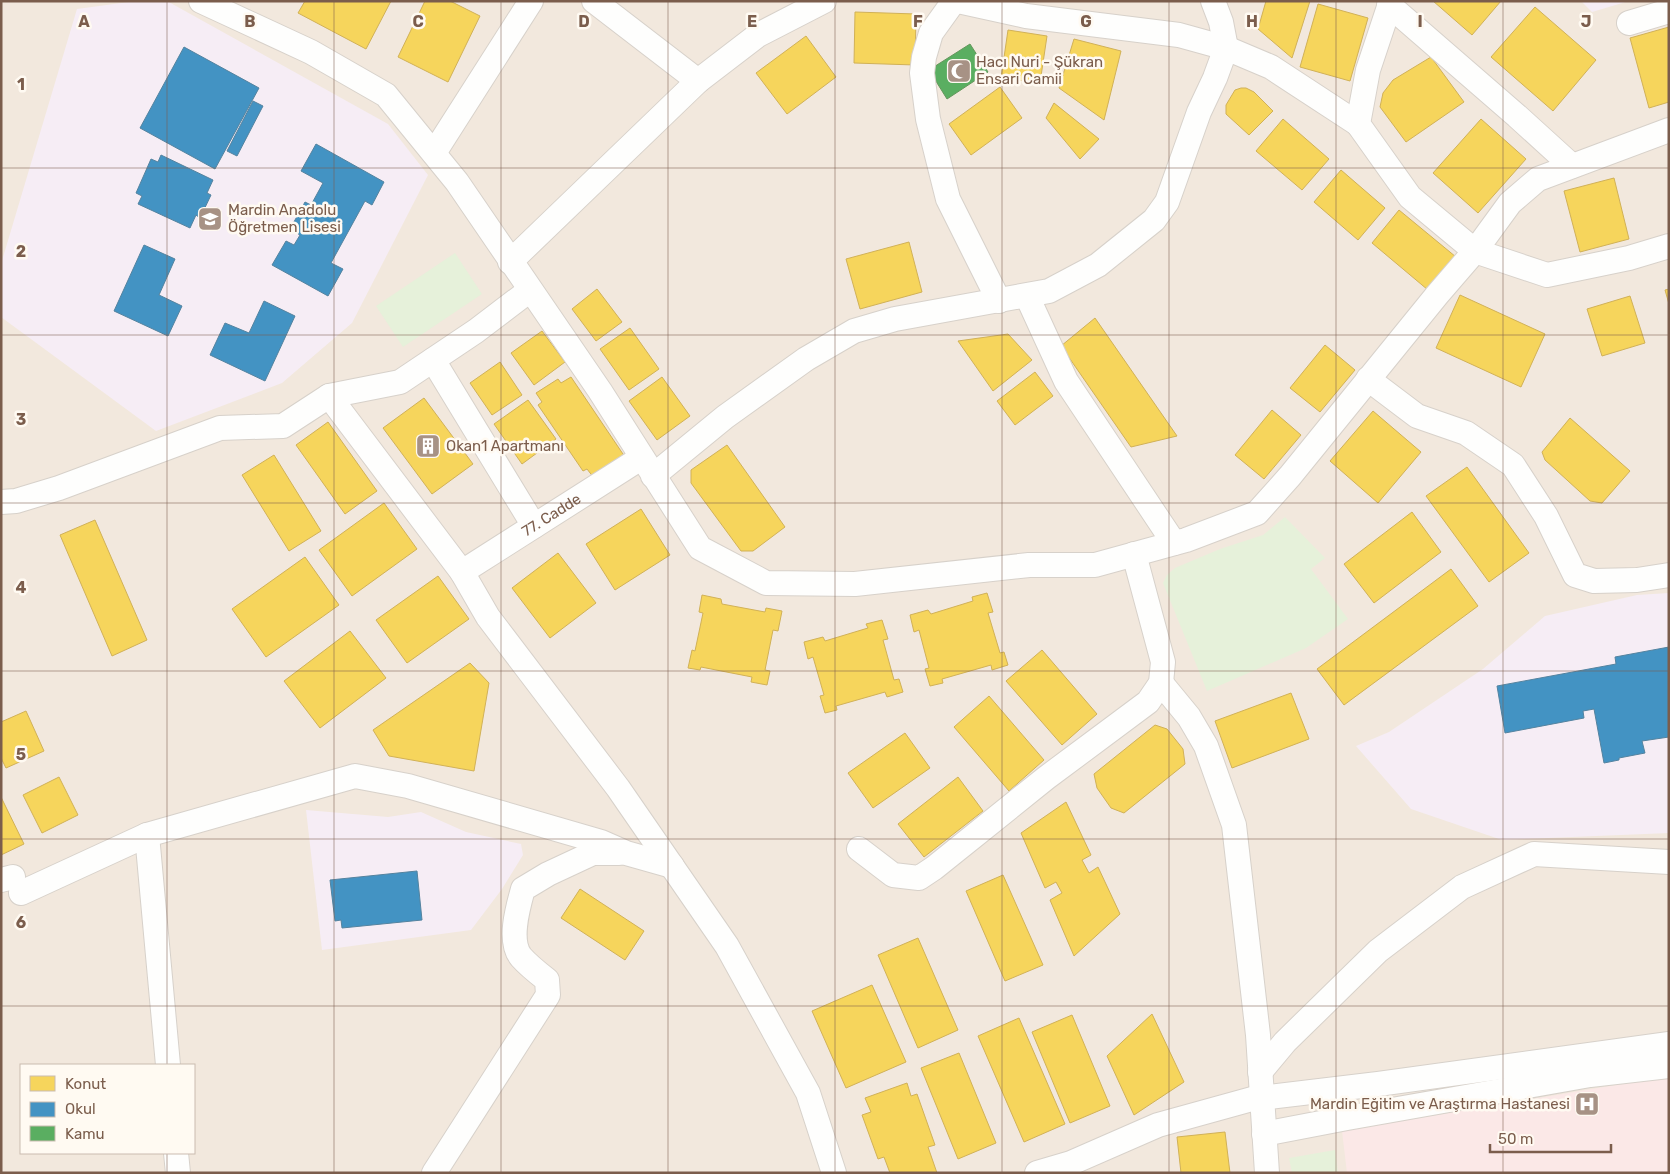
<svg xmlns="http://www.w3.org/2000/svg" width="1670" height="1174" viewBox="0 0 1670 1174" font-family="Rubik,sans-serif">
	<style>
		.residential { fill: #f2e8dd; fill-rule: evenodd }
		.education { fill: #f6edf5 }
		.medical { fill: #fbe8e7 }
		.green { fill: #e6f1da }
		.homes { fill: #f6d55c; stroke: #d1b157 }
		.schools { fill: #4393c3; stroke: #54839f }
		.public { fill: #5aae61; stroke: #64965b }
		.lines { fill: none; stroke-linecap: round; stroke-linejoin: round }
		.minor-casing { stroke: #d7d1ca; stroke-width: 26 }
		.minor { stroke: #fefefd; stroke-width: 24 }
		.grid { fill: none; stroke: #7b5d4c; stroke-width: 1; stroke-opacity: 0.55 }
		.labels { text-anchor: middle; stroke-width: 5; stroke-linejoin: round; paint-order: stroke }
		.poi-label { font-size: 15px; fill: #7b5d4c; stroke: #fffaf2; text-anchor: start }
		.street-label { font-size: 15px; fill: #7b5d4c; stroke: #fffaf2 }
		.grid-label { font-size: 16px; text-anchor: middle; font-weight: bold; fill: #7b5d4c; stroke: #fffaf2; stroke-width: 5; stroke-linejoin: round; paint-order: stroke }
	</style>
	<rect width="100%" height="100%" fill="#f9f5ef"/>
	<!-- residential -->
	<path class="residential" d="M1,1H1669V1173H1ZM21,1065H194V1153H21Z"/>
	<!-- education -->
	<g class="education">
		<polygon points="136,1 167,1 388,124 428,175 352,323 282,383 156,431 1,317 1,264 77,9"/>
		<polygon points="1581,1 1629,1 1592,12"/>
		<polygon points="1669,593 1669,833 1502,840 1411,809 1356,746 1389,732 1483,669 1545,616 1637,595"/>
		<polygon points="306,810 388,817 421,812 466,832 521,844 523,855 502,889 471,930 322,950"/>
	</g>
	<!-- medical -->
	<polygon class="medical" points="1669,1076 1669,1173 1347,1173 1342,1131"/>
	<!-- green -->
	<g class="green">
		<polygon points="455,253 482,294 403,347 376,306"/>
		<polygon points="1285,517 1325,558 1311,569 1348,619 1306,648 1207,691 1163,583 1167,575 1175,568 1220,549 1263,535"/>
		<polygon points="1335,1150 1338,1173 1292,1173 1289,1158"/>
	</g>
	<!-- homes -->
	<g class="homes">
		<polygon points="305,1 391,1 366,49 298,13"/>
		<polygon points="425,1 450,1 480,16 448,82 398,57"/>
		<polygon points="1266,1 1310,1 1292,58 1258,29"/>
		<polygon points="1433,1 1501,1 1472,35"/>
		<polygon points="1318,4 1368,18 1350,81 1300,67"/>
		<polygon points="1535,7 1596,60 1553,111 1491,57"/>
		<polygon points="855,12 916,14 915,65 854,63"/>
		<polygon points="1669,27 1669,102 1649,108 1630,38"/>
		<polygon points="1008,30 1047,36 1040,83 1001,78"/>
		<polygon points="806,36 836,77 787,114 756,73"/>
		<polygon points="1074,39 1121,51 1104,120 1059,88"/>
		<polygon points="1431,57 1464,102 1406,142 1380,107 1383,93 1393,80"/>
		<polygon points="1000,87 1022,118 971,155 949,124"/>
		<polygon points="1241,88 1246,88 1254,92 1273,111 1249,135 1226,114 1226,105 1235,90"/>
		<polygon points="1054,103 1099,139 1080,159 1046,118"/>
		<polygon points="1283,119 1329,159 1302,190 1256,151"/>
		<polygon points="1481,119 1526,159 1478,213 1433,173"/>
		<polygon points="1341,170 1385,208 1358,240 1314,202"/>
		<polygon points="1614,178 1629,239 1580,252 1564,191"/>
		<polygon points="1399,210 1456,257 1428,290 1372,243"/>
		<polygon points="909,242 922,292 860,309 846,259"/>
		<polygon points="597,289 622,322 596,341 572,309"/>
		<polygon points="1669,289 1669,304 1665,290"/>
		<polygon points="1460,295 1545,334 1521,387 1436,348"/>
		<polygon points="1630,296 1645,343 1602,356 1587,309"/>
		<polygon points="1095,318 1177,436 1131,447 1061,346"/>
		<polygon points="630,328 659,369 629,390 600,349"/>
		<polygon points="542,331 565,362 534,385 511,353"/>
		<polygon points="1008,334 1032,360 993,391 958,341"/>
		<polygon points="1325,345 1355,370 1320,412 1290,388"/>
		<polygon points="500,362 522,395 492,415 470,383"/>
		<polygon points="1035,372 1053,396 1015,425 997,401"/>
		<polygon points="571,377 625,457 594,478 587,469 583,471 538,405 542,402 536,393 558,379 561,383"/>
		<polygon points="662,377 690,416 657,440 629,401"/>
		<polygon points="424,398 473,464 432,494 383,428"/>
		<polygon points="528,400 556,439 522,464 494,424"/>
		<polygon points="1272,410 1301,435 1264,479 1235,455"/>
		<polygon points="1373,411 1421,452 1378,503 1330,461"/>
		<polygon points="1570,418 1630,471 1602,503 1590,501 1545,460 1542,452"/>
		<polygon points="328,422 377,491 345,514 296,445"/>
		<polygon points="727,445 785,527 753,551 741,551 691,483 691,470"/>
		<polygon points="274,455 321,531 289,551 242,475"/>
		<polygon points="1467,467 1529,553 1489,582 1426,496"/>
		<polygon points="384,503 417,549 352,596 319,550"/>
		<polygon points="641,509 670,555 615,590 586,544"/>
		<polygon points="1412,512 1441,552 1374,603 1344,564"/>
		<polygon points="95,520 147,640 112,656 60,535"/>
		<polygon points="558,553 596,603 550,638 512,588"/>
		<polygon points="305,557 339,605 266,657 232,609"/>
		<polygon points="1451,569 1478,606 1344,705 1317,669"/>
		<polygon points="438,576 469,619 407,663 376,620"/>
		<polygon points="987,593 993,612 988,613 1000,653 1004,652 1008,665 992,670 991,665 942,679 943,683 930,686 925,669 929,668 919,630 914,632 910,615 928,610 931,614 973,601 972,597"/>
		<polygon points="702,595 721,599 722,604 765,612 766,608 782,611 778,631 773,630 765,670 770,671 767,685 751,682 752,677 701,667 700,670 688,668 692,650 695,651 703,613 699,612"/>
		<polygon points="882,620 888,639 883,640 894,680 899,679 903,692 887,697 885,692 836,706 837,710 825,713 820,696 824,695 813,657 808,659 804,642 823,637 825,641 868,628 866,624"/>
		<polygon points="350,631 386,678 320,728 284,681"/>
		<polygon points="1042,650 1097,714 1062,745 1006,681"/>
		<polygon points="470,663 489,683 474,771 389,756 373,730"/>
		<polygon points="1291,693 1309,739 1232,768 1215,721"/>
		<polygon points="989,696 1044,760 1009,791 954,727"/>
		<polygon points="26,711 44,751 6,768 1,758 1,722"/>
		<polygon points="1155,725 1167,729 1183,749 1185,764 1124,813 1111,808 1097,788 1094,774"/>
		<polygon points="905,733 930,768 873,808 848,773"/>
		<polygon points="59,777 78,815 42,833 23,795"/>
		<polygon points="958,777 983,811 924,857 898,824"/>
		<polygon points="1,797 24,844 1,855"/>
		<polygon points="1066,802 1091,855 1082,860 1089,873 1098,867 1120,914 1074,956 1050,900 1062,893 1056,882 1045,888 1021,833"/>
		<polygon points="1003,875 1043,965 1005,981 966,891"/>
		<polygon points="580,889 644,931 625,960 561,918"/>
		<polygon points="918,938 958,1030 918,1048 878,955"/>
		<polygon points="872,985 906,1062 846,1088 812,1011"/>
		<polygon points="1152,1014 1184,1082 1134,1115 1107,1056"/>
		<polygon points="1072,1015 1110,1106 1070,1123 1032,1032"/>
		<polygon points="1019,1018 1065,1124 1024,1142 978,1036"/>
		<polygon points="959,1053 996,1143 958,1159 921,1068"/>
		<polygon points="907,1083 911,1096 917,1094 935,1145 928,1147 937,1173 890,1173 884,1157 878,1159 862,1115 871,1112 865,1098"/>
		<polygon points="1225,1132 1230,1173 1181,1173 1177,1137"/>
	</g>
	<!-- schools -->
	<g class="schools">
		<polygon points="184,47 259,88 215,169 140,128"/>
		<polygon points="253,101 263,106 237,156 227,151"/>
		<polygon points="316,144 384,182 372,205 365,201 331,263 343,269 328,296 272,265 286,241 294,245 300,235 290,229 305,202 311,205 323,183 301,171"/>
		<polygon points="161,155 213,180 207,193 211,195 200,218 196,215 190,228 138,204 142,196 136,193 151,159 158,162"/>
		<polygon points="144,245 175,259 159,295 182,306 168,336 114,311"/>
		<polygon points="264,301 295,316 265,381 210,355 225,323 249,333"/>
		<polygon points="1669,647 1669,737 1642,741 1645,753 1619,758 1619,760 1604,763 1594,709 1583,711 1584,718 1505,733 1497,686 1616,664 1615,657"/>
		<polygon points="417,871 422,920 342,928 341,920 335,921 330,880"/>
	</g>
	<!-- public -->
	<polygon class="public" points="970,44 988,72 947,99 929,70"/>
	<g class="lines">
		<defs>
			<g id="minor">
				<polyline points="201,1 311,52 386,95 457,182 600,391 700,548 766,583 855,584 1029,565 1095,565 1186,540 1257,513 1290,476 1437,295 1475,251 1510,203 1538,179 1669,130"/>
				<polyline points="594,1 698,81"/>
				<polyline points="954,1 931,33 924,57 922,73 928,119 948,199 999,301"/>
				<polyline points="958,1 1026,16 1179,35 1226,48 1271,67 1358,124"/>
				<polyline points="1391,1 1368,70 1358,124 1410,197 1475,251 1547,275 1629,258 1669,246"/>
				<polyline points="1389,5 1517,116 1572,166"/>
				<polyline points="1629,23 1669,11"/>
				<polyline points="434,153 531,1"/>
				<polyline points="510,262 698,81 758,35 824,1"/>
				<polyline points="1027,296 1066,381 1174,543"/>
				<polyline points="433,360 534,526"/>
				<polyline points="1368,379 1417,416 1466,433 1513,465 1546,516 1575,575 1594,581 1637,580 1669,575"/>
				<polyline points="329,396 462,572 488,617 618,788 727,946 808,1093 834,1173"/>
				<polyline points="653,476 725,417 806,359 854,331 895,319 1049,291 1098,265 1154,220 1167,202 1199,112 1215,78 1226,48 1221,22 1213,1"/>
				<polyline points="1,502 16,501 59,488 220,428 283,426 329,396 400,382 476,331 530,290"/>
				<path id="s1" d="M462,572L641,458"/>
				<polyline points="1161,683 1189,717 1206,746 1234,825 1258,1035 1267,1173"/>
				<polyline points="147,835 168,1065"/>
				<polyline points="859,849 893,875 919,878 934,868 1046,778 1148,702 1161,683 1163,662 1134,554"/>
				<polyline points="1,880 13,877"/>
				<polyline points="21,893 147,835 355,776 408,786 601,842 626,853 672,866"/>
				<polyline points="1260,1072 1285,1042 1378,951 1462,887 1534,854 1669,862"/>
				<polyline points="1264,1134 1347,1118 1590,1075 1669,1066"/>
				<polyline points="176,1153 178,1173"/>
				<path d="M434,1173L548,995L547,980C538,973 528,965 521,957C508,941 518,907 523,889L548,874L593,853H619"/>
				<polyline points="1037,1173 1071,1163 1158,1125 1252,1099 1378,1084 1669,1044"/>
			</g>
		</defs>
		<!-- minor casing -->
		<use href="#minor" class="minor-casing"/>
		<!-- minor -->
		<use href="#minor" class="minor"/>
	</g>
	<!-- grid -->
	<path class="grid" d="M167,1V1065M334,1V1173M501,1V1173M668,1V1173M835,1V1173M1002,1V1173M1169,1V1173M1336,1V1173M1503,1V1173M1,168H1669M1,335H1669M1,503H1669M1,671H1669M1,839H1669M1,1006H1669M167,1153V1173"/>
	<!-- icons -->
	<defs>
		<symbol id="mosque-square" viewBox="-11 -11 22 22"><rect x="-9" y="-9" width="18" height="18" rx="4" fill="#a79285" stroke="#fffaf2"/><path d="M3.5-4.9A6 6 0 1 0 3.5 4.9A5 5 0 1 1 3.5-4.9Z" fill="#fff"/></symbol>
		<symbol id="school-square" viewBox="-11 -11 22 22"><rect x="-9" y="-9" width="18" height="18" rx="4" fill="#a79285" stroke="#fffaf2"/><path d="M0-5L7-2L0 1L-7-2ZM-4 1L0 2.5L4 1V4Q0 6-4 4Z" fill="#fff"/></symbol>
		<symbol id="building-square" viewBox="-11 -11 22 22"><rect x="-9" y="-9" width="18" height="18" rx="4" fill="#a79285" stroke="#fffaf2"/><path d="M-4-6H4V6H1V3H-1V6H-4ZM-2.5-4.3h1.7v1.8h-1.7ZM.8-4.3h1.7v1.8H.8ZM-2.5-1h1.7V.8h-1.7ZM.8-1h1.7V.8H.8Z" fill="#fff"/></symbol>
		<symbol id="hospital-square" viewBox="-11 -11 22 22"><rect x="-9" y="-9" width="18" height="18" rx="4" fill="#a79285" stroke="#fffaf2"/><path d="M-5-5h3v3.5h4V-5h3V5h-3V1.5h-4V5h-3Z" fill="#fff"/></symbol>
	</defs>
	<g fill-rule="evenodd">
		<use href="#mosque-square" x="945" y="57" width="28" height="28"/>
		<use href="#school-square" x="196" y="205" width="28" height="28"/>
		<use href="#building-square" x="414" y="432" width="28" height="28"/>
		<use href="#hospital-square" x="1573" y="1090" width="28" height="28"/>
	</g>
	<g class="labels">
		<!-- poi labels -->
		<g class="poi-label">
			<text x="976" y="67">Hacı Nuri - Şükran<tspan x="976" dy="17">Ensari Camii</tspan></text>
			<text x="228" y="215">Mardin Anadolu<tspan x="228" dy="17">Öğretmen Lisesi</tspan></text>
			<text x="446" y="451">Okan1 Apartmanı</text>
			<text x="1570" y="1109" text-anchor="end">Mardin Eğitim ve Araştırma Hastanesi</text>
		</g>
		<!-- street labels -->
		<g class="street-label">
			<text dy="5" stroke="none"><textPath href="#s1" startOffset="106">77. Cadde</textPath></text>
		</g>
	</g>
	<g class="grid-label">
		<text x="84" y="27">A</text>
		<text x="250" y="27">B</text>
		<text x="418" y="27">C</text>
		<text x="584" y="27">D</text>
		<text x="752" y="27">E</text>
		<text x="918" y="27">F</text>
		<text x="1086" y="27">G</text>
		<text x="1252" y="27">H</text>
		<text x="1420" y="27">I</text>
		<text x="1586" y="27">J</text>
		<text x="21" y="90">1</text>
		<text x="21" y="257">2</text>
		<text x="21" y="425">3</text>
		<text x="21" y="593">4</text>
		<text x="21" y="760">5</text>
		<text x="21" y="928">6</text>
	</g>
	<!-- border -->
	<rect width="1670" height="1174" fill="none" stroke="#7b5d4c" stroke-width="5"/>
	<!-- legend -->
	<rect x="20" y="1064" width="175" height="90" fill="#fffaf2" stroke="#cabbb0"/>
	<rect x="30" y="1076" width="25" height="15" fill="#f6d55c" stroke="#cabbb0"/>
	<text x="65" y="1089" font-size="15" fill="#7b5d4c">Konut</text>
	<rect x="30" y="1102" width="25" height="15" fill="#4393c3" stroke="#cabbb0"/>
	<text x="65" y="1114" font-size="15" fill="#7b5d4c">Okul</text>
	<rect x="30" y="1126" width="25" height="15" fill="#5aae61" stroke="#cabbb0"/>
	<text x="65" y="1139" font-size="15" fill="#7b5d4c">Kamu</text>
	<!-- scale -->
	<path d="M1490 1144v8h121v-8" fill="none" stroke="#7b5d4c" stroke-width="2.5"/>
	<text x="1498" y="1144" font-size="15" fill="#7b5d4c" stroke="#fffaf2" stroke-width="4" paint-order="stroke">50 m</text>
</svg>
